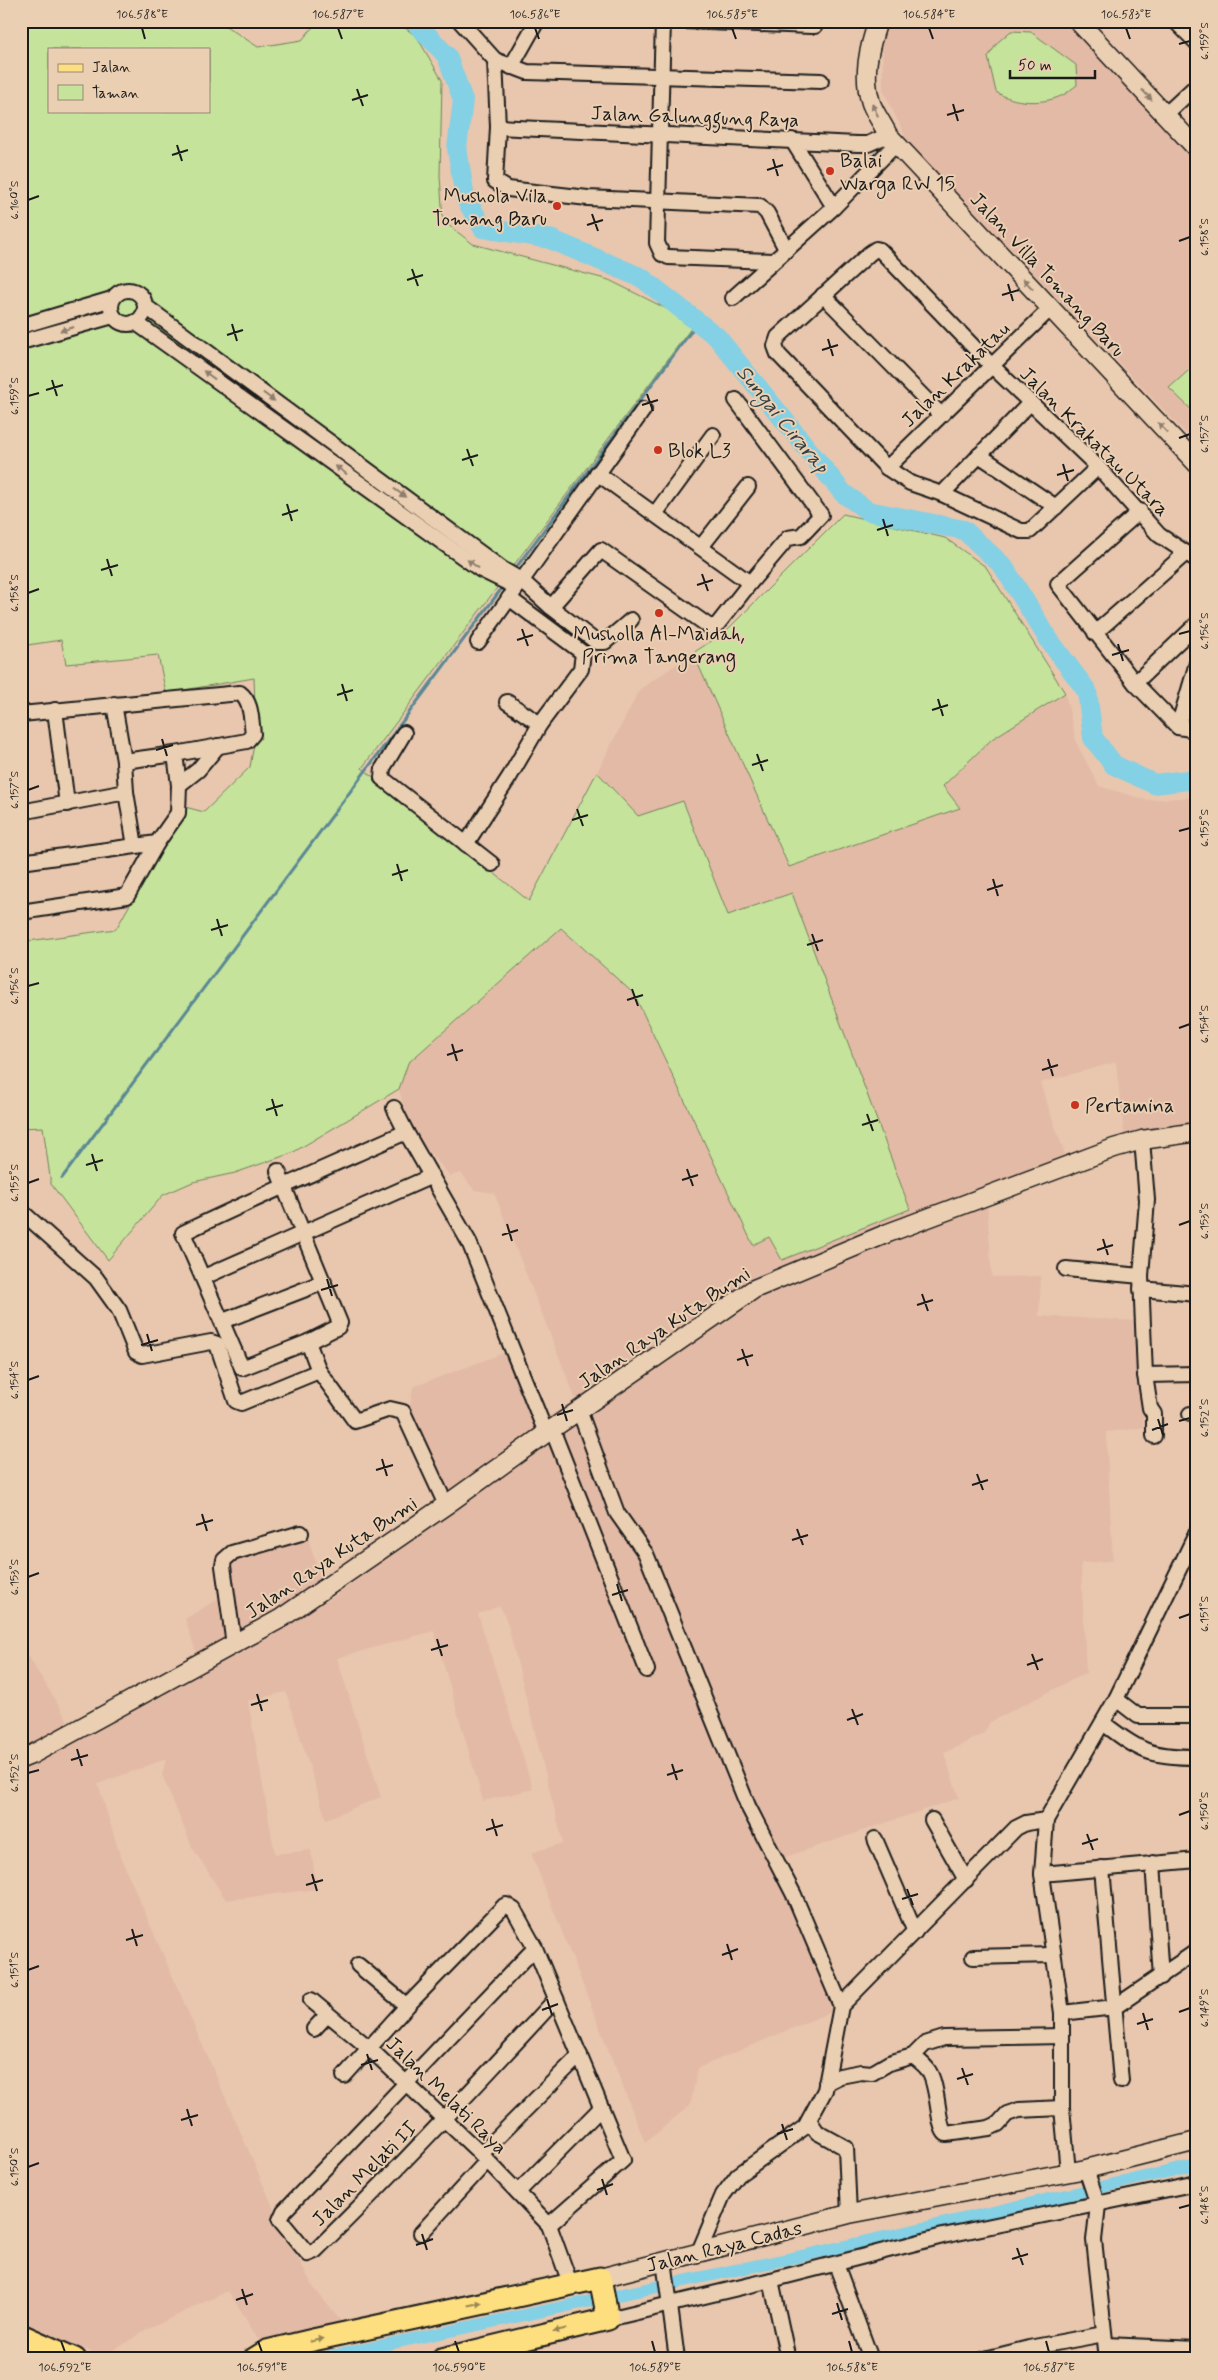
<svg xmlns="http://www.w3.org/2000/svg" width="1218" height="2380" viewBox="0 0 1218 2380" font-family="Mynerve,sans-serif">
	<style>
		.built { fill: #e3baa6 }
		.green { fill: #c5e39b; stroke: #70805c; fill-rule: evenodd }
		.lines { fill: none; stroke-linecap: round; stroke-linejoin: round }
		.stream { stroke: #5a8894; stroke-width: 3 }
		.canal { stroke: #84d0e4; stroke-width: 12 }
		.river { stroke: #84d0e4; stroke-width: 20 }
		.minor-casing { stroke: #1c1c1c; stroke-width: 18 }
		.tertiary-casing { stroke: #1c1c1c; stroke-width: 21 }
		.primary-casing { stroke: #1c1c1c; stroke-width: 25 }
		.minor { stroke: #ebcfb2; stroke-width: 14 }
		.tertiary { stroke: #ebcfb2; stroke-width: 18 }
		.primary { stroke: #fedf80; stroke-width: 21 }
		.oneway { fill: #8e7e6e }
		.oneway2 { fill: #988753 }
		.ticks { fill: none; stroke: #1c1c1c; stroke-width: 2 }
		.poi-dot { fill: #c8321e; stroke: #ebcfb2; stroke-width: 2 }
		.labels { text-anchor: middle; stroke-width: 4; stroke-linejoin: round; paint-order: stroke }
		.street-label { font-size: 20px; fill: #1c1c1c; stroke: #ebcfb2 }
		.poi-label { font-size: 20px; fill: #1c1c1c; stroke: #ebcfb2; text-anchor: start }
		.water-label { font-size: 21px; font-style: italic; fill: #314044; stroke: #ebcfb2 }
		.neatline { fill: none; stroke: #1c1c1c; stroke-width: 2 }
		.ticks-label { font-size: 12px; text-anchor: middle; fill: #1c1c1c }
	</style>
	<rect width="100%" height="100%" fill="#e9c7ae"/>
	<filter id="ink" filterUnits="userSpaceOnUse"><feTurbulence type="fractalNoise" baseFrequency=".02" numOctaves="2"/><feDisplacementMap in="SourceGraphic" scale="10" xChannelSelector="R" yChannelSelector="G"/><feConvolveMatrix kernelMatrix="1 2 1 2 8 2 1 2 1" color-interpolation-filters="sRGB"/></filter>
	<g filter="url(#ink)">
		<!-- built -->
		<g class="built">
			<polygon points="893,21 1062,21 1076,28 1197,163 1197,445 907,140 883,90 882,31"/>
			<polygon points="693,653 789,867 960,808 942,786 992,739 1065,693 1077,744 1099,786 1146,800 1197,797 1197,1124 1124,1134 1116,1062 1040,1083 1066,1157 986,1187 992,1277 1041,1276 1039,1316 1140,1321 1144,1428 1106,1432 1113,1561 1081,1563 1086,1673 990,1722 984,1734 944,1753 959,1798 774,1861 836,2010 698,2068 690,2105 645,2143 531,1853 563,1843 507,1622 500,1606 478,1614 533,1789 483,1801 434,1631 337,1658 381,1797 326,1819 286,1692 248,1701 275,1854 311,1850 317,1889 226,1900 192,1847 162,1775 166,1759 98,1784 121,1858 277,2216 313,2287 354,2337 269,2356 228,2291 142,2332 104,2357 21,2323 21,1644 78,1737 203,1673 185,1619 229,1592 217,1552 305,1529 328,1601 453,1509 410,1407 413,1387 512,1350 542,1420 576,1400 494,1193 474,1190 461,1173 450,1176 409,1129 399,1089 408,1063 561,928 634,994 753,1245 769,1237 782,1259 792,893 728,915 683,801 638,816 597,772 640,689"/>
		</g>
		<!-- green -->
		<g class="green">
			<path d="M21,21H218L258,47L302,40L318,21H396L417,37L442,80L440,176L443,221L473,244L609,280L695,323L362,768L529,901L597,772L638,816L683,801L728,915L792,893L910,1209L782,1260L769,1237L753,1245L634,994L561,928L408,1063L399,1089L292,1153L235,1173L193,1182L163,1195L108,1260L51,1184L43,1127L21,1128V942L116,929L185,807L204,812L250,767L256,733L254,678L166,693L158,655L66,664L61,640L21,646ZM49,49H209V111H49Z"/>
			<path d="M1011,31L1031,32L1076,65L1077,85C1072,88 1067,94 1061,96C1041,105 1013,103 996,92L988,57L998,42Z"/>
			<polygon points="1197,363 1197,415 1169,388"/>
			<polygon points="843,514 945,538 986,567 1065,693 992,739 943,786 960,808 789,867 693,653 725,632"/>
		</g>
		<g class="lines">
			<!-- stream -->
			<g class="stream">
				<polyline points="515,569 698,322"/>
				<polyline points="62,1178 502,588"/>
			</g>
			<!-- canal -->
			<polyline class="canal" points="318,2359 806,2255 1197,2165"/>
			<!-- river -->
			<polyline class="river" points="414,21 447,56 463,100 457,148 465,198 483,228 550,239 642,278 717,337 843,493 868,511 964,530 1003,566 1049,640 1087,691 1093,738 1114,765 1154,784 1197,779"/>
			<defs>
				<g id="minor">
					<polyline points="460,21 495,60 527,72 821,81"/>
					<polyline points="683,21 811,26 815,26 815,21"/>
					<polyline points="1175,21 1197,43"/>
					<polyline points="495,60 498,127 495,181 508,189 588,198 760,206 767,213 786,249"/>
					<polyline points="511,67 537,21"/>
					<polyline points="1165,115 1197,85"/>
					<polyline points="498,127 857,144 868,144 888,135"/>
					<polyline points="792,140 834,207"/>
					<polyline points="662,254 657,243 663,21"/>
					<polyline points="668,257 773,261"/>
					<circle cx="128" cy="307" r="17"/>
					<polyline points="823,295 941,415"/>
					<polyline points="733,298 834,207 896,144"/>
					<polyline points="145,306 502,569 521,580 551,607 596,642 605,642 631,620"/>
					<polyline points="135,322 481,570 516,587"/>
					<polyline points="21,326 112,299"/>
					<polyline points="21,342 113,316"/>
					<polyline points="736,400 821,515 801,536 788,538 750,583"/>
					<polyline points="979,455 1056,507"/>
					<polyline points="1098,467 1030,531 1021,531 942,494 910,483 887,468 778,354 775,346 778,337 870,253 876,249 880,250 992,366 1098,467 1159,535 1197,560"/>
					<polyline points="887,468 1051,308"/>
					<polyline points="942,494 1030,403"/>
					<polyline points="1140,511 1058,584 1135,683 1178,727 1197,730"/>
					<polyline points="655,514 713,435"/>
					<polyline points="701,547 748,487"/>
					<polyline points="551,607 601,550 710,627 717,625 750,583 597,473"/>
					<polyline points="1095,633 1186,553"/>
					<polyline points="478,642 644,409"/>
					<polyline points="1135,683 1197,624"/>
					<polyline points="507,702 540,724"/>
					<polyline points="55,710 67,804"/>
					<path d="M21,714L240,693C252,702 251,720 253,734L247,741L175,754L179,785L178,813L157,843L127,896L21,912"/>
					<polyline points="1178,727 1197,663"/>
					<polyline points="404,733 383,768 382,778 492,864"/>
					<polyline points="124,761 175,754"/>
					<polyline points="179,785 198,770 218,746"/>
					<polyline points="126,792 135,846"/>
					<polyline points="21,812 126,792 124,761 114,704"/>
					<polyline points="466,844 510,776 540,724 581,669 583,653 509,598"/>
					<polyline points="21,862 157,843"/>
					<polyline points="394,1108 406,1132 469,1242 546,1433"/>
					<polyline points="1142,1140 1147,1200 1141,1276 1145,1375 1150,1408 1154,1414 1154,1436"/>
					<path d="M278,1171L284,1187L340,1323L338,1327L308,1342L242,1368L183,1233C257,1197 332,1165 406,1132"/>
					<polyline points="21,1211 96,1278 119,1310 136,1352 142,1355 211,1342 217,1344 236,1401 241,1403 319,1371"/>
					<polyline points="1066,1269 1141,1276"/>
					<polyline points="204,1277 432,1176"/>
					<polyline points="1141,1289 1197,1294"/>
					<polyline points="223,1321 324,1282"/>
					<polyline points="308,1342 319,1371 355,1421 390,1409 403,1412 446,1505"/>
					<polyline points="1145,1375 1197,1374"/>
					<polyline points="579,1410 617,1513 646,1554 748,1806 794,1895 841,2006"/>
					<polyline points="1190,1414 1197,1414"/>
					<polyline points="552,1429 647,1670"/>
					<polyline points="234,1645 223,1566 224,1560 232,1553 301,1533"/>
					<polyline points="1116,1699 1138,1716 1197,1716"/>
					<path d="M1103,1723C1140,1751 1149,1757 1197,1757"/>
					<polyline points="932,1820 966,1880"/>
					<polyline points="875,1839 915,1932"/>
					<polyline points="1153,1863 1161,1977"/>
					<polyline points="1102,1868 1121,2081"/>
					<polyline points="1042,1874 1197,1860"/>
					<path d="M535,1948L284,2211L280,2220L308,2254L315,2251C398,2170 477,2085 556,1999"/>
					<polyline points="973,1957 1053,1955"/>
					<polyline points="358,1965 407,2006"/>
					<polyline points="311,2000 369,2048 481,2154 549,2225 570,2283"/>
					<polyline points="1062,2013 1115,2007 1197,1951"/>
					<polyline points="314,2029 328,2014"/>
					<path d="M913,2056C918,2060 925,2065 928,2070C939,2085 937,2127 946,2134L989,2128L998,2124L1007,2114L1019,2110L1062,2108"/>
					<polyline points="344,2076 407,2006 504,1906 506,1905 514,1910 535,1948 623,2160 549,2225"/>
					<polyline points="826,2083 840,2076 861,2072 872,2073 889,2063 913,2056 925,2044 944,2038 1062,2036"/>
					<polyline points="809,2120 817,2132 846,2148 849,2214"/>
					<polyline points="481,2154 580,2055"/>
					<polyline points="1086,2169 1098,2205 1094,2240 1107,2359"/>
					<polyline points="1068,2172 1062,2108 1062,2013 1042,1874 1046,1820 1116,1699 1197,1532"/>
					<polyline points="518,2192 601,2108"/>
					<polyline points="421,2233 487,2161"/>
					<polyline points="698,2254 723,2195 738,2175 805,2127 825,2090 841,2006 1016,1828 1026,1823 1046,1820"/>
					<polyline points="664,2261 677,2359"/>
					<polyline points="836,2264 871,2359"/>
					<polyline points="771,2280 788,2359"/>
					<polyline points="608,2319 771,2280 943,2236 1197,2183"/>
					<polyline points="1106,2345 1197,2349"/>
					<polyline points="25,2359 32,2339"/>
					<polyline points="985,2359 1029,2348 1104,2334"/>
				</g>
				<g id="tertiary">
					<path d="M878,21C869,47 862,76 871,103C875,114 883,124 888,135L1197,464"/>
					<polyline points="1078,21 1197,149"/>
					<polyline points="21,1759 31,1755 280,1619 446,1505 552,1429 754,1289 888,1233 1114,1148 1142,1140 1197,1132"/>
					<polyline points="600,2278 849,2214 1086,2169 1197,2141"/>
				</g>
				<g id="primary">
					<polyline points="21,2335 75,2359"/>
					<polyline points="254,2359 267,2351 313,2340 600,2278 608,2319 442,2359"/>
				</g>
			</defs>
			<!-- minor casing -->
			<use href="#minor" class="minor-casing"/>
			<!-- tertiary casing -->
			<use href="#tertiary" class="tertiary-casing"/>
			<!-- primary casing -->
			<use href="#primary" class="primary-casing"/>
			<!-- minor -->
			<use href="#minor" class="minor"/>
			<!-- tertiary -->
			<use href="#tertiary" class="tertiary"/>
			<!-- primary -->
			<use href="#primary" class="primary"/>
		</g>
		<!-- one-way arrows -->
		<defs><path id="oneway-solid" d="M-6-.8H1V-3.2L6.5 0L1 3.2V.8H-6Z" transform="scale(1.25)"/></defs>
		<g class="oneway">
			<use href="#oneway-solid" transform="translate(1147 95) rotate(47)"/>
			<use href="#oneway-solid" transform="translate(875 110) rotate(-117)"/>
			<use href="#oneway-solid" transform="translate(1028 284) rotate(-133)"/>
			<use href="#oneway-solid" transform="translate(67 329) rotate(164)"/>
			<use href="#oneway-solid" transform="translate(209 375) rotate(-144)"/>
			<use href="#oneway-solid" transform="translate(269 397) rotate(36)"/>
			<use href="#oneway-solid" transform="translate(1163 428) rotate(-133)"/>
			<use href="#oneway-solid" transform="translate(341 470) rotate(-144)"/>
			<use href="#oneway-solid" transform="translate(400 493) rotate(36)"/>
			<use href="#oneway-solid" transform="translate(473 564) rotate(-144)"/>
		</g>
		<g class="oneway2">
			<use href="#oneway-solid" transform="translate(475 2304) rotate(-12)"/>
			<use href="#oneway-solid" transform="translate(560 2330) rotate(167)"/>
			<use href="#oneway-solid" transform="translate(317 2340) rotate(-13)"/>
		</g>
	</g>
	<!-- ticks -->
	<path class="ticks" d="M142,28L145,39M338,28L342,39M535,28L539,39M732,28L736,39M929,28L933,39M1126,28L1130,39M1179,44L1190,41M357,89L363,106M352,100L368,95M953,104L958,121M947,115L964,110M177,145L182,161M172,155L188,150M773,159L778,176M767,170L783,165M28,200L39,196M592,214L598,231M587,225L603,220M1179,241L1190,237M412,269L418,286M407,280L423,275M1008,284L1013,301M1002,295L1019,290M232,324L237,341M227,335L243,330M828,339L833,356M822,350L838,345M52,380L57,396M46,390L63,385M647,394L653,411M28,396L39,393M642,405L658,400M1179,438L1190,434M467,449L473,466M462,460L478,455M1063,464L1068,481M1057,475L1074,470M287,504L292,521M282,515L298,510M883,519L888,536M877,530L893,525M107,559L112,576M101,570L118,565M702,574L708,591M697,585L713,580M28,593L39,589M522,629L528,646M1179,634L1190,631M517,640L533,635M1118,644L1123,661M1112,655L1129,650M342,684L347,701M337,695L353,690M938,699L943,716M932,710L948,705M162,739L167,756M156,750L173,745M757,754L763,771M752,765L768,760M28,790L39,786M577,809L583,826M572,820L588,815M1179,831L1190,828M397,864L402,881M392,875L408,870M993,879L998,896M987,890L1003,885M217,919L222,936M211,930L228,925M812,934L818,951M807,945L823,940M28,986L39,983M632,989L638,1006M627,1000L643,995M1179,1028L1190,1024M452,1044L457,1061M447,1055L463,1050M1048,1059L1053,1076M1042,1070L1058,1065M272,1099L277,1116M266,1110L283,1105M867,1114L873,1131M862,1125L878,1120M92,1154L97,1171M86,1165L103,1160M687,1169L693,1186M682,1180L698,1175M28,1183L39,1179M507,1224L512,1241M1179,1225L1190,1221M502,1235L518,1230M1103,1239L1108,1255M1097,1250L1113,1245M327,1279L332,1296M321,1290L338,1285M922,1294L928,1311M917,1305L933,1300M147,1334L152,1351M141,1345L158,1340M742,1349L748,1366M737,1360L753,1355M28,1380L39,1376M562,1404L567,1421M557,1415L573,1410M1158,1419L1163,1435M1179,1421L1190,1418M1152,1430L1168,1424M382,1459L387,1476M376,1470L393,1465M977,1474L983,1490M972,1485L988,1480M202,1514L207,1531M196,1525L213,1520M797,1529L803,1545M792,1540L808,1535M28,1577L39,1573M617,1584L622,1601M612,1595L628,1590M1179,1618L1190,1614M437,1639L442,1656M431,1650L448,1645M1032,1654L1038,1670M1027,1665L1043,1659M257,1694L262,1711M251,1705L268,1700M852,1709L858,1725M847,1720L863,1714M77,1749L82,1766M71,1760L88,1755M672,1764L677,1780M28,1773L39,1770M667,1775L683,1770M1179,1815L1190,1811M492,1819L497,1836M486,1830L503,1825M1087,1834L1093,1850M1082,1844L1098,1839M312,1874L317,1891M306,1885L323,1880M907,1889L913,1905M902,1899L918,1894M132,1929L137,1946M126,1940L143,1935M727,1944L732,1960M722,1955L738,1949M28,1970L39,1966M547,1999L552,2015M542,2010L558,2004M1179,2012L1190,2008M1143,2013L1148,2030M1137,2024L1153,2019M367,2054L372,2070M361,2065L378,2060M962,2068L968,2085M957,2079L973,2074M187,2109L192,2126M181,2120L198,2115M782,2124L787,2140M777,2134L793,2129M28,2167L39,2163M602,2179L607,2195M597,2190L613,2184M1179,2208L1190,2205M422,2234L427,2250M416,2245L433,2239M1017,2248L1023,2265M1012,2259L1028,2254M242,2289L247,2305M236,2300L253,2294M837,2303L842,2320M832,2314L848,2309M61,2341L65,2352M258,2341L262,2352M455,2341L459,2352M652,2341L655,2352M849,2341L852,2352M1046,2341L1049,2352"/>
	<!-- markers -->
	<g class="poi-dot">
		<circle cx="830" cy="171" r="5"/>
		<circle cx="557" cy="206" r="5"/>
		<circle cx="658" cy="450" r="5"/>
		<circle cx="659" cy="613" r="5"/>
		<circle cx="1075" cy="1105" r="5"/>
	</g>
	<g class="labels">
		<!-- street labels -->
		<g class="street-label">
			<text transform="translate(695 116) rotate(2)" y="7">Jalan Galunggung Raya</text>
			<text transform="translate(1048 274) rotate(47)" y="7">Jalan Villa Tomang Baru</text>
			<text transform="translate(955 374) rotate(-44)" y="7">Jalan Krakatau</text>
			<text transform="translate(1095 441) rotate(45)" y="7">Jalan Krakatau Utara</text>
			<text transform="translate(664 1327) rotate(-34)" y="7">Jalan Raya Kuta Bumi</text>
			<text transform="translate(331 1557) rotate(-34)" y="7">Jalan Raya Kuta Bumi</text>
			<text transform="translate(447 2095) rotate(44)" y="7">Jalan Melati Raya</text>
			<text transform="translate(364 2173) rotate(-45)" y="7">Jalan Melati II</text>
			<text transform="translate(724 2246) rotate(-14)" y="7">Jalan Raya Cadas</text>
		</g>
		<!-- poi labels -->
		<g class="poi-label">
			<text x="840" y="167">Balai<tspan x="840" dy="23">Warga RW 15</tspan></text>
			<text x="547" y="202" text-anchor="end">Mushola Vila<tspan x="547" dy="23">Tomang Baru</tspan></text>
			<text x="668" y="457">Blok L3</text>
			<text x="659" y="640" text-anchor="middle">Musholla Al-Maidah,<tspan x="659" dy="23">Prima Tangerang</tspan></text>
			<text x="1085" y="1112">Pertamina</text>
		</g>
		<!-- water labels -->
		<g class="water-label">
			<text transform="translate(783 419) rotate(51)" y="7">Sungai Cirarap</text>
		</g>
	</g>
	<!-- margin -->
	<rect width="1218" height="2380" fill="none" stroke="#ebcfb2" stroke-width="55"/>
	<!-- legend -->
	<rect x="48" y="48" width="162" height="65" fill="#ebcfb2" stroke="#988776"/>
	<rect x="58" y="64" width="25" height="8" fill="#fedf80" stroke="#988776"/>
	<text x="92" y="72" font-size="15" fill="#1c1c1c">Jalan</text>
	<rect x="58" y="85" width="25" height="15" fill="#c5e39b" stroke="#988776"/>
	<text x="92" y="98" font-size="15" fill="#1c1c1c">Taman</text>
	<!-- scale -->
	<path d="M1010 70v8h85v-8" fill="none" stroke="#1c1c1c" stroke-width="2.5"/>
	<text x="1018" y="70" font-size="15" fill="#1c1c1c" stroke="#ebcfb2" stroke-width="4" paint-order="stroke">50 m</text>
	<rect x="28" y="28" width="1162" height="2324" class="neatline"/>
	<g class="ticks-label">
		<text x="142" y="18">106.588°E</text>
		<text x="338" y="18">106.587°E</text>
		<text x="535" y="18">106.586°E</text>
		<text x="732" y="18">106.585°E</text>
		<text x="929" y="18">106.584°E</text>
		<text x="1126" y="18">106.583°E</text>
		<text transform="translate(1204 41) rotate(-90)" y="4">6.159°S</text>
		<text transform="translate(14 200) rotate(-90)" y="4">6.160°S</text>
		<text transform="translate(1204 237) rotate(-90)" y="4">6.158°S</text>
		<text transform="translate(14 396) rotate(-90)" y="4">6.159°S</text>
		<text transform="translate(1204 434) rotate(-90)" y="4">6.157°S</text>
		<text transform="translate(14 593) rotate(-90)" y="4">6.158°S</text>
		<text transform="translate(1204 631) rotate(-90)" y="4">6.156°S</text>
		<text transform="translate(14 790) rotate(-90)" y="4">6.157°S</text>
		<text transform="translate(1204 828) rotate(-90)" y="4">6.155°S</text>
		<text transform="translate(14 986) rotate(-90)" y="4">6.156°S</text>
		<text transform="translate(1204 1024) rotate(-90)" y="4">6.154°S</text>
		<text transform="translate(14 1183) rotate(-90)" y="4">6.155°S</text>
		<text transform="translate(1204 1221) rotate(-90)" y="4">6.153°S</text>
		<text transform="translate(14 1380) rotate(-90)" y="4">6.154°S</text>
		<text transform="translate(1204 1418) rotate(-90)" y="4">6.152°S</text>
		<text transform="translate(14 1577) rotate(-90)" y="4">6.153°S</text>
		<text transform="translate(1204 1614) rotate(-90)" y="4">6.151°S</text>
		<text transform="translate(14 1773) rotate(-90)" y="4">6.152°S</text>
		<text transform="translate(1204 1811) rotate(-90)" y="4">6.150°S</text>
		<text transform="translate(14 1970) rotate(-90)" y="4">6.151°S</text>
		<text transform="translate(1204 2008) rotate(-90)" y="4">6.149°S</text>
		<text transform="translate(14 2167) rotate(-90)" y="4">6.150°S</text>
		<text transform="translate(1204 2205) rotate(-90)" y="4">6.148°S</text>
		<text x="65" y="2371">106.592°E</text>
		<text x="262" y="2371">106.591°E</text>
		<text x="459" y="2371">106.590°E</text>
		<text x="655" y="2371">106.589°E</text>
		<text x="852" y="2371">106.588°E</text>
		<text x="1049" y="2371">106.587°E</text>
	</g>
</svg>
